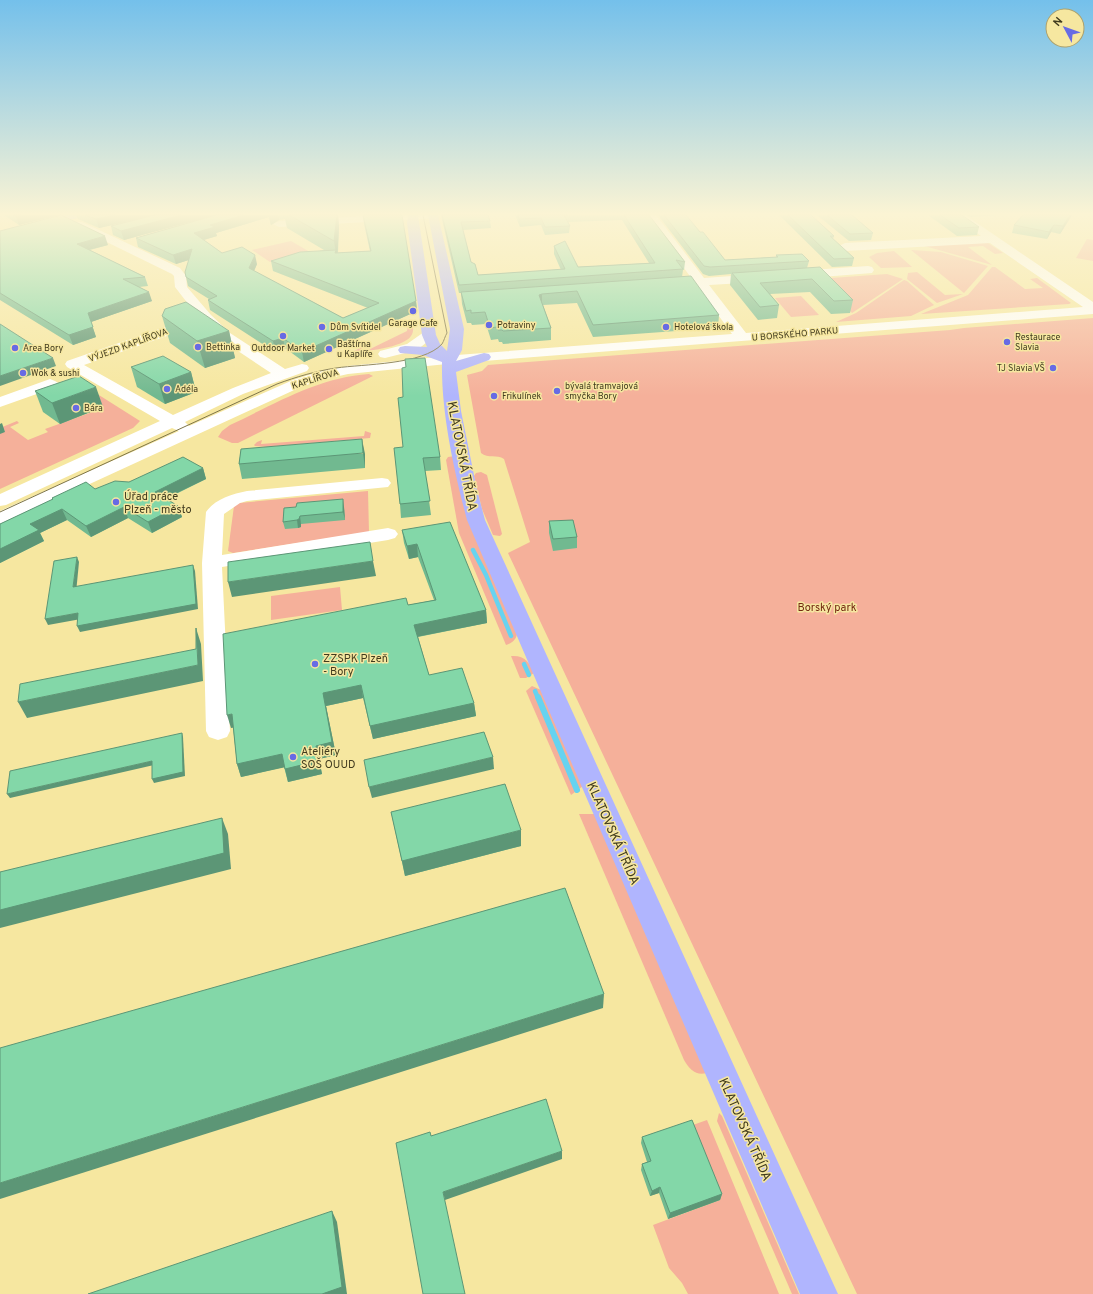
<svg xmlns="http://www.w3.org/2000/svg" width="1093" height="1294" viewBox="0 0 1093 1294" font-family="Overpass,sans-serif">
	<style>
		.green { fill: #f5b09a }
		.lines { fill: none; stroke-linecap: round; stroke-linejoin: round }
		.stream-far1 { stroke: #66d3f0; stroke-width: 4.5 }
		.stream { stroke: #66d3f0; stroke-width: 6 }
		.minor { fill: #fff; fill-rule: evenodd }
		.major { fill: #b0b5fe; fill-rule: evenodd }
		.tram { stroke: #7d7449; stroke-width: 1 }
		.wall { fill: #71b990; fill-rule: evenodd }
		.shaded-wall { fill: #5c9676 }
		.building { fill: #83d7a8; stroke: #5c9676 }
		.poi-dot { fill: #676be4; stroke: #f6e7a0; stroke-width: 1.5 }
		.labels { text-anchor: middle; stroke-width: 3; stroke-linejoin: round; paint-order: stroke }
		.far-poi-label { font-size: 9px; fill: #413b1e; stroke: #f6e7a0; text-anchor: start }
		.far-street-label { font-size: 9px; fill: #413b1e; stroke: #f6e7a0 }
		.poi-label { font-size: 11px; fill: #413b1e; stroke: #f6e7a0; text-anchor: start }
		.park-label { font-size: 11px; fill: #732911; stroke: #f6e7a0 }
		.near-street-label { font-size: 13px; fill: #413b1e; stroke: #f6e7a0 }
	</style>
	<rect width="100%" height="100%" fill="#f6e7a0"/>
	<!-- green -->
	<g class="green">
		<polygon points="1087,239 1093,240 1093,261 1076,258"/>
		<polygon points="291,241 310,252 270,262 252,250"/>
		<polygon points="985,241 1003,253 995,254 983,246 968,247 992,265 921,245"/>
		<polygon points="911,250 941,252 988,266 964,293"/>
		<polygon points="894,251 912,267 881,268 869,257 877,253"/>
		<polygon points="992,267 995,267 1025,289 1043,288 1030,279 1037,278 1071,303 1069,304 921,314 968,295"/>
		<polygon points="917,272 945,295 963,294 937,303 907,279 908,273"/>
		<polygon points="887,274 903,279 852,313 817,279"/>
		<polygon points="904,280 907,281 934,305 911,316 836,322 856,313"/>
		<polygon points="801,296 819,315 791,317 775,298"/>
		<path d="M1093,318V1294H857L508,553L530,542L504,459C497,454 488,459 481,453L467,375L482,371L488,365L950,330L964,328Z"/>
		<path d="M413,323C413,328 414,332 411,336C403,348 365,351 350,353L360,348H362V350H368L407,331L408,325Z"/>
		<path d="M369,374L373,376L238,443H232L218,437L222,431L230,425C275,404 319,377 369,374Z"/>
		<polygon points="91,390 140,421 133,428 0,489 0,433 5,431 0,428 17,421 19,423 10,427 28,440 48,432 45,429 95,411"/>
		<polygon points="365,431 371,433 370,438 267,447 255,446 254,445 257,442 262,440 261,444 364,436"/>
		<path d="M455,456L517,634C516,640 512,643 506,645L459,533L446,460L448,457Z"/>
		<polygon points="481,472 487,475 502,534 500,536 493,535 482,509 474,476 476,473"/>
		<polygon points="368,491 369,532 233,553 228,551 234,506 239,503"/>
		<polygon points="340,587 342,610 271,620 271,596"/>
		<path d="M511,656C525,655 529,662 534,673L526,678H520Z"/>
		<polygon points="532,686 541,690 583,786 571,795 526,691"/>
		<path d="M579,814H595L707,1073C696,1076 690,1070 684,1060Z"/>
		<polygon points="719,1113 722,1116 799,1294 792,1294 717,1121"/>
		<polygon points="707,1120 779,1294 688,1294 682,1283 669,1268 653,1225 720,1200 690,1126"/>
	</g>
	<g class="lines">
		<!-- stream-far1 -->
		<g class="stream-far1">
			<polyline points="473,550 486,575 511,636"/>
			<polyline points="524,664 529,675"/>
			<polyline points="535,691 538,698"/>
		</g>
		<!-- stream -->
		<polyline class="stream" points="538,697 577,790"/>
		<!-- minor -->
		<g class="minor">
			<polygon points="382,215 441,215 436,218 279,227 273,224 279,221"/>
			<path d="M645,215H656L704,278L760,274L764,275L766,278L764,281L760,282L709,285L746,333L1083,307L990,243L845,251L841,249L839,247L841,245L845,243L981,236L953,215H965L1093,302V314L457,363L348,374L326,379L303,386L7,522L0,524V511L179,431L172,428L6,505L0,506V494L160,421L67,367L65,364L67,361L191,318H199L175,287L174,276L172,274L74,226L72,224L74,222H82L180,268L186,276L187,287L211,315L230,333L285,369L302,364L307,365L309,368L307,371L243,394L185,422L189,426L293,380L318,372L348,366L457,355L732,334L697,286L665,288L661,287L659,284L661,281L692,279ZM202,322L220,339L271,373L233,388L173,415L84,365L201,324Z"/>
			<polygon points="868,266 872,267 874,270 872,273 796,279 792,278 790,275 792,272 796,271"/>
			<polygon points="429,331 434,332 436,335 417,350 385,358 380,357 378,354 380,351 407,344 424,332"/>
			<path d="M50,379L55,381L68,389L77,386L82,388L85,391C82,395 80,395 76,397C63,402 60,398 48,390L0,407V397Z"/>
			<path d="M382,478L388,479L391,483L388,487L247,501L240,503L224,514L222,555L388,528L395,530L398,534L395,538L388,540L222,567L230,731L227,737L218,740L209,737L206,731L202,563L206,512C215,499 232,494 247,491Z"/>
		</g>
		<!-- major -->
		<g class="major">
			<polygon points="65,215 82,215 81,217 0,239 0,232"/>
			<path d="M408,215H418L436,335L440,344L447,351L450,329L428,215H438L464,329L462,350L456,361L484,353L489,354L491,357L489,360L456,372L461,411L477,490L485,520L838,1294H800L467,520C454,471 441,412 442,362L423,355L400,353L398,350L400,347L405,346L427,347L422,335L407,223Z"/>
		</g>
		<!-- tram -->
		<path class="tram" d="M0,512L277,384C296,377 316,371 336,368C363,364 423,365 442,344C444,341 445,336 447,333L423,215"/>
	</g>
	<!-- wall -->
	<g class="wall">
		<polygon points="4,215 59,215 19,225"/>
		<path d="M76,215H338L339,227L338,253L370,251L364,224L363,215L416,301L417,311L304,362L285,348L275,352L210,310L208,300L209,299L188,286L186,277L189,260L176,264L138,247L136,238L214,215L124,240L113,235L111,226L140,219L99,228L78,219ZM269,217L271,225L279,220L285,219L287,228L324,250L271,261L273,271L368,308L343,318L254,271L257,264L222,253L204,240L217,236L216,233Z"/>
		<polygon points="441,215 488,215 490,221 491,228 463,230 471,262 478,275 561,270 554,254 554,246 578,267 649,263 622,220 568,222 570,226 569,233 545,235 541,225 520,227 515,215 649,215 685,262 684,270 683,270 682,277 719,315 718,328 593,337 577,303 543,305 551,328 551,340 503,344 502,342 499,342 498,339 491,340 486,324 472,325 471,323 467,323 462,304 461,293 459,293"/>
		<polygon points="658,215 686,215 700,232 725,260 776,257 776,255 809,261 807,268 853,300 850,313 831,314 810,292 770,294 779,305 777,318 758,320 730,285 731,274 709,276 703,274"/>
		<polygon points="779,215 811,215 834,236 833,239 854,258 852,266 832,267"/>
		<polygon points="817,215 852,215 873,233 871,240 849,241"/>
		<polygon points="928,215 962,215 979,227 977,235 957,236"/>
		<polygon points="967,215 1000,215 970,217"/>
		<polygon points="1072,215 1060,234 1051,232 1047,239 1012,233 1014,225"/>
		<polygon points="0,231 108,245 90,250 145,277 148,286 139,287 152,301 91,322 96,337 73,345 0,300"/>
		<polygon points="162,316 229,331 235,358 205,368 170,343"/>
		<polygon points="405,359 440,457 441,470 425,471 431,515 401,518 400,504 403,447 403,397 406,367"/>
		<polygon points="131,367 191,372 196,392 165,404 137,387"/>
		<polygon points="35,391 103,407 60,424 43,412"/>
		<polygon points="241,449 365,454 365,468 242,479 239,464"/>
		<polygon points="203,468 206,479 166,499 178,506 182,517 152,533 128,518 91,537 67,520 40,533 44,541 0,563 0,524 52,500 52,498"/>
		<polygon points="344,507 345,520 301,524 301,527 298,528 285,529 283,522 284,508"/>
		<polygon points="549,521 577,537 577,548 553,551 549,533"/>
		<polygon points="402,530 486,610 487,623 418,637 429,675 474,703 476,716 373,739 363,698 326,706 336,755 319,759 322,774 288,782 284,767 241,777 237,764 233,727 231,728 408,605 434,600 418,557 409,559 404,543"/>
		<polygon points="391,812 521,846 405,876"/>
		<polygon points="642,1137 722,1194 720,1200 668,1219 659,1193 650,1196 641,1170 642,1164 647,1162 641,1143"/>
	</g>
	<!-- shaded-wall -->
	<g class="shaded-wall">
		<polygon points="22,215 59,215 19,225 16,216"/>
		<polygon points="116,215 156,215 99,228 96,219"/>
		<polygon points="181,215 216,215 124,240 121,231"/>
		<polygon points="244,215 278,215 279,220 271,225 269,217 216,233 217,236 196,242 194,233 210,225"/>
		<polygon points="337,215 338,215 339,227 337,259 334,241"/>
		<polygon points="1070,215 1072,215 1060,234 1063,226"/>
		<polygon points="1054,225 1051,232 1047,239 1049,232"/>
		<polygon points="105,236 108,245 80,252 77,244"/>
		<polygon points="192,249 195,258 176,264 173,255"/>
		<polygon points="255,255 257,264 251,278 249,268"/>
		<polygon points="149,292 152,301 91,322 96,337 73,345 69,335 88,313"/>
		<polygon points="542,294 542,305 539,295"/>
		<polygon points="416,301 417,311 304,362 302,352"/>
		<polygon points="229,331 235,358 205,368 197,341"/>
		<polygon points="283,338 285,348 275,352 273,341"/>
		<polygon points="53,358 56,366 0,386 0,376"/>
		<polygon points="191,372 196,392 165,404 159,384"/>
		<polygon points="96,387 103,407 60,424 52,403"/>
		<polygon points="2,423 5,432 0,434 0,424"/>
		<polygon points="362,439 365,454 365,468 363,453"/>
		<polygon points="203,468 206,479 158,502 155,492"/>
		<polygon points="343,499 344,507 345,520 343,512"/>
		<polygon points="178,506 182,517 152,533 148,522"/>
		<polygon points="124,507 128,518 91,537 86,526"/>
		<polygon points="62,509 67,520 40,533 44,541 0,563 0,549 30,524"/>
		<polygon points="300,516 301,524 301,527 298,528 297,520"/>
		<polygon points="417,544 418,557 409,559 407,546"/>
		<polygon points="77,557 79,562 76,593 73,587"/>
		<polygon points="373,561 376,576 232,597 228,582"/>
		<polygon points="193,565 195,571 198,609 80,632 77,626"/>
		<polygon points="486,610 487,623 416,637 414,625"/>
		<polygon points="78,613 81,619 48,625 45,619"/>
		<polygon points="196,628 201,644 203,681 27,718 18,702 198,665"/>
		<polygon points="361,685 363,698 326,706 336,755 319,759 322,774 288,782 285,769 323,693"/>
		<polygon points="474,703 476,716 373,739 370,726"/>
		<polygon points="232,714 237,727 231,728 227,715"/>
		<polygon points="182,733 183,737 185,776 154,783 152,779"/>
		<polygon points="282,754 286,767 241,777 237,764"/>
		<polygon points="493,757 494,769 372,798 369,787"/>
		<polygon points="152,761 154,765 10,798 7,794"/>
		<polygon points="222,818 228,834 231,869 0,928 0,910"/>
		<polygon points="521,830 521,846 405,876 402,861"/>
		<polygon points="604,994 603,1008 0,1199 0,1183"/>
		<polygon points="562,1151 562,1159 445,1200 443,1192"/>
		<polygon points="660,1187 659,1193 650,1196 652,1191"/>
		<polygon points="722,1194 720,1200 668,1219 670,1213"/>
		<polygon points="332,1211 337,1222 347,1294 322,1294"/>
	</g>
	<!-- building -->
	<g class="building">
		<polygon points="13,215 22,215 16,216"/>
		<polygon points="61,215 105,236 77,244 145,277 123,279 149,292 88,313 93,327 69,335 0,293 0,231"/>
		<polygon points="85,215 116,215 96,219"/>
		<polygon points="155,215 181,215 121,231 111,226"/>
		<polygon points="216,215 244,215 210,225 215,227 194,233 222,253 242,247 255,255 249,268 343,318 379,303 271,261 300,252 336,250 335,253 371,251 363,215 402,215 416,301 302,352 283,338 273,341 208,300 217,296 186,277 185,272 192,249 173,255 136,238"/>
		<polygon points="289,215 337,215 334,241"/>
		<polygon points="442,215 488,215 490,221 461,222 471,262 475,264 478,275 565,269 554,246 565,241 578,267 655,263 624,215 649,215 685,262 676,260 683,269 459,285"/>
		<polygon points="518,215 568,215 564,215 570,226 545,227 541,218 519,219"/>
		<polygon points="664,215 686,215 700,232 703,232 725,260 778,257 776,255 802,254 809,261 710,267 704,266"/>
		<polygon points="788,215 811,215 834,236 830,236 854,258 834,259"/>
		<polygon points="827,215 852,215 873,233 850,234"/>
		<polygon points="940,215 962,215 979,227 959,228"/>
		<polygon points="1023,215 1070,215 1063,226 1054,225 1049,232 1014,225"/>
		<polygon points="820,267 853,300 834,301 812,279 760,283 779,305 760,307 732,273"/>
		<polygon points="691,276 719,315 593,325 577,291 542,294 539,295 551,328 503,331 502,330 498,330 497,327 490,328 485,312 471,313 471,310 466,311 461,292"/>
		<polygon points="186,302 229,331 197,341 162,316 165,309"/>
		<polygon points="0,324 53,358 0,376"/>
		<polygon points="163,356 191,372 159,384 131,367"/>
		<polygon points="425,358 440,457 423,458 430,501 400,504 394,448 403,447 398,398 403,397 402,368 406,367 405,359"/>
		<polygon points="79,376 96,387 52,403 35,391"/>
		<polygon points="362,439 363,453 239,464 241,449"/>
		<polygon points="183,457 203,468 155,492 178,506 148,522 124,507 86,526 62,509 30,524 39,530 0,549 0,524 53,499 52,498 86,482 95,489 115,481 129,482"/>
		<polygon points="343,499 343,512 300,516 299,519 297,520 283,522 284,508 296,507 297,503"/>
		<polygon points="573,520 577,537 553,539 549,521"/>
		<polygon points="450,522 486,610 414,625 429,675 462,668 474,703 370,726 361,685 323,693 332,742 316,746 318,761 285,769 282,754 237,764 232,714 227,715 223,634 406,598 408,605 436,600 417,544 407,546 402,530"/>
		<polygon points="370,542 373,561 228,582 228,562"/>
		<polygon points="77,557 73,587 193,565 196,604 77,626 78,613 45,619 54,561"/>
		<polygon points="196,628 198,665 18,702 20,684 196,649"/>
		<polygon points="484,732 493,757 369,787 364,760"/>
		<polygon points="182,733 183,772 152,779 152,761 7,794 10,771"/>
		<polygon points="505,784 521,830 402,861 391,812"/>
		<polygon points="222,818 224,853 0,910 0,872"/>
		<polygon points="565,888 604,994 0,1183 0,1048"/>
		<polygon points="546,1099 562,1151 443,1192 465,1294 423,1294 396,1143 430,1132 431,1136"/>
		<polygon points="692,1120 722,1194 670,1213 660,1187 652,1191 642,1164 651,1161 642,1137"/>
		<polygon points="332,1211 342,1287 322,1294 88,1294"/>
	</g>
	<!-- sky -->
	<linearGradient id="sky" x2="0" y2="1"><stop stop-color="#74c0eb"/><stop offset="0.54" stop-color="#fbf4d4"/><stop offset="1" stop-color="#fbf4d4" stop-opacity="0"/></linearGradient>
	<rect width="1093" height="396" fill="url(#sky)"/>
	<!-- markers -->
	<g class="poi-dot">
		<circle cx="413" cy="311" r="4"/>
		<circle cx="489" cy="325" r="4"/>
		<circle cx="322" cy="327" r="4"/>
		<circle cx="666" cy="327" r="4"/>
		<circle cx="283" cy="336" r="4"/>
		<circle cx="1007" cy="342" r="4"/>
		<circle cx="198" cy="347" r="4"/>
		<circle cx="15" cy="348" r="4"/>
		<circle cx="329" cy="349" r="4"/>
		<circle cx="1053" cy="368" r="4"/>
		<circle cx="23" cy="373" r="4"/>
		<circle cx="167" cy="389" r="4"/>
		<circle cx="557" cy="391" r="4"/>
		<circle cx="494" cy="396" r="4"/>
		<circle cx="76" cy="408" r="4"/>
		<circle cx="116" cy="502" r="4"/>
		<circle cx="315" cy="664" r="4"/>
		<circle cx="293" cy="757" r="4"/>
	</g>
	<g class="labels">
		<!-- far-poi labels -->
		<g class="far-poi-label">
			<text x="413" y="326" text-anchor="middle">Garage Cafe</text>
			<text x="497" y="328">Potraviny</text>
			<text x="330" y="330">Dům Svítidel</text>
			<text x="674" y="330">Hotelová škola</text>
			<text x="1015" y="340">Restaurace<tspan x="1015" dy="10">Slavia</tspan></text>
			<text x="337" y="347">Baštírna<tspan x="337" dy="10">u Kaplíře</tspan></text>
			<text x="206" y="350">Bettinka</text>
			<text x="23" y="351">Area Bory</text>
			<text x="283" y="351" text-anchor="middle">Outdoor Market</text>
			<text x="1045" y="371" text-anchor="end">TJ Slavia VŠ</text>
			<text x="31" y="376">Wok &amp; sushi</text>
			<text x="565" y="389">bývalá tramvajová<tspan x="565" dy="10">smyčka Bory</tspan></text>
			<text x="175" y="392">Adéla</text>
			<text x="502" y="399">Frikulínek</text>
			<text x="84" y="411">Bára</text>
		</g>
		<!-- far-street labels -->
		<g class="far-street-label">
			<text transform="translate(795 334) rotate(-5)" y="3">U BORSKÉHO PARKU</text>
			<text transform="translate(128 345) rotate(-20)" y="3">VÝJEZD KAPLÍŘOVA</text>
			<text transform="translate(315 379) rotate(-17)" y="3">KAPLÍŘOVA</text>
		</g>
		<!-- poi labels -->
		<g class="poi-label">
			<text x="124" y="500">Úřad práce<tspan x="124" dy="13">Plzeň - město</tspan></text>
			<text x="323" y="662">ZZSPK Plzeň<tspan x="323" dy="13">- Bory</tspan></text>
			<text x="301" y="755">Ateliéry<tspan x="301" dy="13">SOŠ OUUD</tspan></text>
		</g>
		<!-- park labels -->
		<g class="park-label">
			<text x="827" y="611">Borský park</text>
		</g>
		<!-- near-street labels -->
		<g class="near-street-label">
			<text transform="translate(463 456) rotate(79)" y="5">KLATOVSKÁ TŘÍDA</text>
			<text transform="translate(614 833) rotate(66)" y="5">KLATOVSKÁ TŘÍDA</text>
			<text transform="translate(746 1129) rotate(66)" y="5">KLATOVSKÁ TŘÍDA</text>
		</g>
	</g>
	<!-- north arrow -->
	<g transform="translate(1065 28) rotate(311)"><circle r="19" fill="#f6e7a0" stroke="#aea26c"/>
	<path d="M0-3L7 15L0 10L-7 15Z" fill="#676be4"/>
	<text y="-6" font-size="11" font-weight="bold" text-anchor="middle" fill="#413b1e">N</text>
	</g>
</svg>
